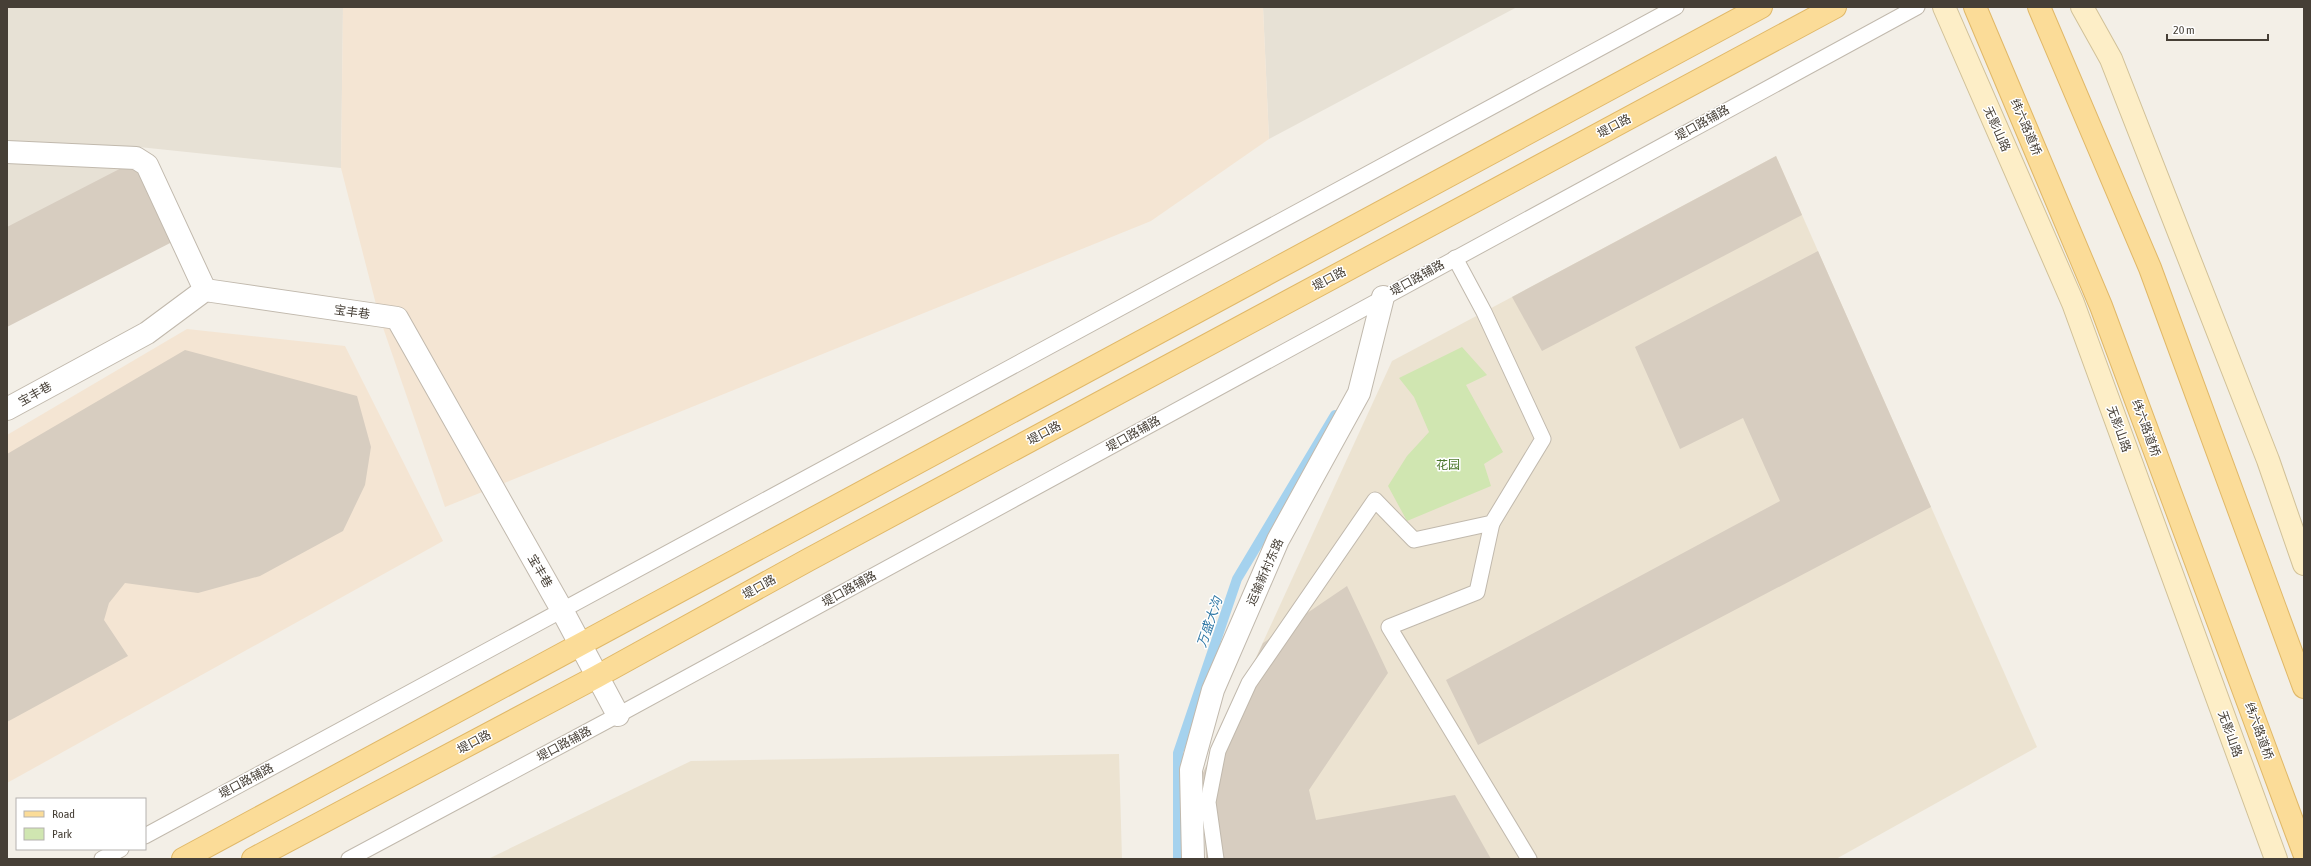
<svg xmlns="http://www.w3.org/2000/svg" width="2311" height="866" viewBox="0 0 2311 866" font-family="'Asap Condensed','Noto Sans SC',sans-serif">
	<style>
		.residential { fill: #e7e1d5 }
		.commercial { fill: #f4e5d3 }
		.education { fill: #ece3d1 }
		.green { fill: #d0e6b1 }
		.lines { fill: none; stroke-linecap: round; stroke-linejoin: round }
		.stream { stroke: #a5d2ee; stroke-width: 10 }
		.building { fill: #d7cdc0 }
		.service-casing { stroke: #c1b9ad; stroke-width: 17 }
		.minor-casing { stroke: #c1b9ad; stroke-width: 24 }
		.tertiary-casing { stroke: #c1b9ad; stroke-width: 24 }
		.secondary-casing { stroke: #d1c198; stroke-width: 24 }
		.primary-casing { stroke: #e0b868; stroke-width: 24 }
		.service { stroke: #fff; stroke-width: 15 }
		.minor { stroke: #fff; stroke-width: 22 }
		.tertiary { stroke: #fff; stroke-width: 22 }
		.secondary { stroke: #fdeec7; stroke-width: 22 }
		.primary { stroke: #fbdc98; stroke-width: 22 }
		.labels { text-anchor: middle; stroke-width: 3; stroke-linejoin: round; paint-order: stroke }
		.street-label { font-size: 12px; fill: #463f36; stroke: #fff }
		.park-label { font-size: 12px; fill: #4a762b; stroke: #fff }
		.water-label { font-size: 13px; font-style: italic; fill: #3179a6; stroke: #fff }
	</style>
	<rect width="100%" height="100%" fill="#f3efe7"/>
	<!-- residential -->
	<g class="residential">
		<polygon points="7,7 343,7 341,168 139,147 167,231 7,318"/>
		<polygon points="1263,7 1517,7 1269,139"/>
	</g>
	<!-- commercial -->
	<g class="commercial">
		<polygon points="343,7 1263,7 1269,139 1151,221 445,507 379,316 341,168"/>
		<polygon points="187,329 345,346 443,541 7,783 7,435"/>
	</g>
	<!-- education -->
	<g class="education">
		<polygon points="1776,156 2037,747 1836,859 1206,859 1203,773 1392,361"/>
		<polygon points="1119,754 1122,859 488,859 691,761"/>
	</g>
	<!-- green -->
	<polygon class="green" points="1462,347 1487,375 1466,385 1503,452 1484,464 1491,486 1407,521 1388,486 1407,456 1429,432 1414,397 1399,378"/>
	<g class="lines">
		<!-- stream -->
		<polyline class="stream" points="1178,859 1178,753 1237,579 1335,415"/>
	</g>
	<!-- building -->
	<g class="building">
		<polygon points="1776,156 1802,215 1542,351 1512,297"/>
		<polygon points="133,162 174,241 7,327 7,227"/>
		<polygon points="1818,251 1931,507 1478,745 1446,680 1780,501 1743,418 1680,449 1635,347"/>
		<polygon points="185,350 357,396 371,447 365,485 343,531 260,576 198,593 125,583 109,603 104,620 128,656 7,722 7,454"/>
		<polygon points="1347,586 1388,673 1309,790 1316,820 1455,795 1491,859 1206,859 1203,773 1263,643"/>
	</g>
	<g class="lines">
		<defs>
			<g id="service">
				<polyline points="1492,523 1477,592 1389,627 1529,859"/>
				<polyline points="145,836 1676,7"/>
				<polyline points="102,859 121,849"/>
				<polyline points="349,859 618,715 1917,7"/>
				<polyline points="1216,859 1208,802 1218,751 1249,683 1375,500 1414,540 1492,523 1543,439 1484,312 1455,258"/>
			</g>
			<g id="minor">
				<polyline points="7,152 136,158 147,165 205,290"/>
				<polyline points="7,409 147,333 205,290 397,318 562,610 618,715"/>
			</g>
			<polyline id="tertiary" points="1193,859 1191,770 1213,690 1278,540 1359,393 1383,297"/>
			<g id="secondary">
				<polyline points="1944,7 2073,303 2276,859"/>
				<polyline points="2082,7 2111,59 2268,460 2304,564"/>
			</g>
			<g id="primary">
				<polyline points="1975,7 2101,306 2304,853"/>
				<polyline points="2039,7 2150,268 2304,687"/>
				<polyline points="183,859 1761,7"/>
				<polyline points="253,859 596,677 808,560 1835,7"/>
			</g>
		</defs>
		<!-- service casing -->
		<use href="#service" class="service-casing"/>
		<!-- minor casing -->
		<use href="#minor" class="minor-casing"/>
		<!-- tertiary casing -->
		<use href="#tertiary" class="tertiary-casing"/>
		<!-- secondary casing -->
		<use href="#secondary" class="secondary-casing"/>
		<!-- primary casing -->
		<use href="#primary" class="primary-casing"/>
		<!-- service -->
		<use href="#service" class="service"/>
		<!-- minor -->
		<use href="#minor" class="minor"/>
		<!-- tertiary -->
		<use href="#tertiary" class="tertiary"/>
		<!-- secondary -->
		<use href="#secondary" class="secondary"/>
		<!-- primary -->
		<use href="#primary" class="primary"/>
	</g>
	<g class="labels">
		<!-- street labels -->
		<g class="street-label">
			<text transform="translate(1702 123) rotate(-29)" y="4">堤口路辅路</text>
			<text transform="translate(1614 126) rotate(-28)" y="4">堤口路</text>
			<text transform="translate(2026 127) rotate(67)" y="4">纬六路道桥</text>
			<text transform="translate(1997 129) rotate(66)" y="4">无影山路</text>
			<text transform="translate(1417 278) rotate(-29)" y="4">堤口路辅路</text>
			<text transform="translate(1329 279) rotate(-28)" y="4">堤口路</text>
			<text transform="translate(352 312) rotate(8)" y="4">宝丰巷</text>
			<text transform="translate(35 394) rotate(-29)" y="4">宝丰巷</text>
			<text transform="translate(2146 428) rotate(70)" y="4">纬六路道桥</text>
			<text transform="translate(2119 429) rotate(70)" y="4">无影山路</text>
			<text transform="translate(1044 433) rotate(-28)" y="4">堤口路</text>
			<text transform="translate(1133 434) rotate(-29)" y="4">堤口路辅路</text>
			<text transform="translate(540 571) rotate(60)" y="4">宝丰巷</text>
			<text transform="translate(1265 572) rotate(-66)" y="4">运输新村东路</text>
			<text transform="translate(759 587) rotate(-29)" y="4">堤口路</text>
			<text transform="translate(849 589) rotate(-29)" y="4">堤口路辅路</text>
			<text transform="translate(2259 731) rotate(70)" y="4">纬六路道桥</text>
			<text transform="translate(2230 734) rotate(70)" y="4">无影山路</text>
			<text transform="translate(474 742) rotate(-28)" y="4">堤口路</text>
			<text transform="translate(564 744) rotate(-28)" y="4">堤口路辅路</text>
			<text transform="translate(246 781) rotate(-28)" y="4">堤口路辅路</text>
		</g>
		<!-- park labels -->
		<g class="park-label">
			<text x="1448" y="469">花园</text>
		</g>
		<!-- water labels -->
		<g class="water-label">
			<text transform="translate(1209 622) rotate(-71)" y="5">万盛大沟</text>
		</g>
	</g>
	<!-- border -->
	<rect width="2311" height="866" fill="none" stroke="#463f36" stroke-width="16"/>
	<!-- legend -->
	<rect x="16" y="798" width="130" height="52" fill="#ffffff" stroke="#b5b2af"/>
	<rect x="24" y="811" width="20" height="6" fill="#fbdc98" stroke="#b5b2af"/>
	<text x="52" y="818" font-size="12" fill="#463f36">Road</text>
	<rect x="24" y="828" width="20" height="12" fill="#d0e6b1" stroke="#b5b2af"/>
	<text x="52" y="838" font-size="12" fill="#463f36">Park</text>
	<!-- scale -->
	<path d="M2167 34v6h101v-6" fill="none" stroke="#463f36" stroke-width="2"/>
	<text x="2173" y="34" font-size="12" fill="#463f36" stroke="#ffffff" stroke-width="3" paint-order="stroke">20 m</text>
</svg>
